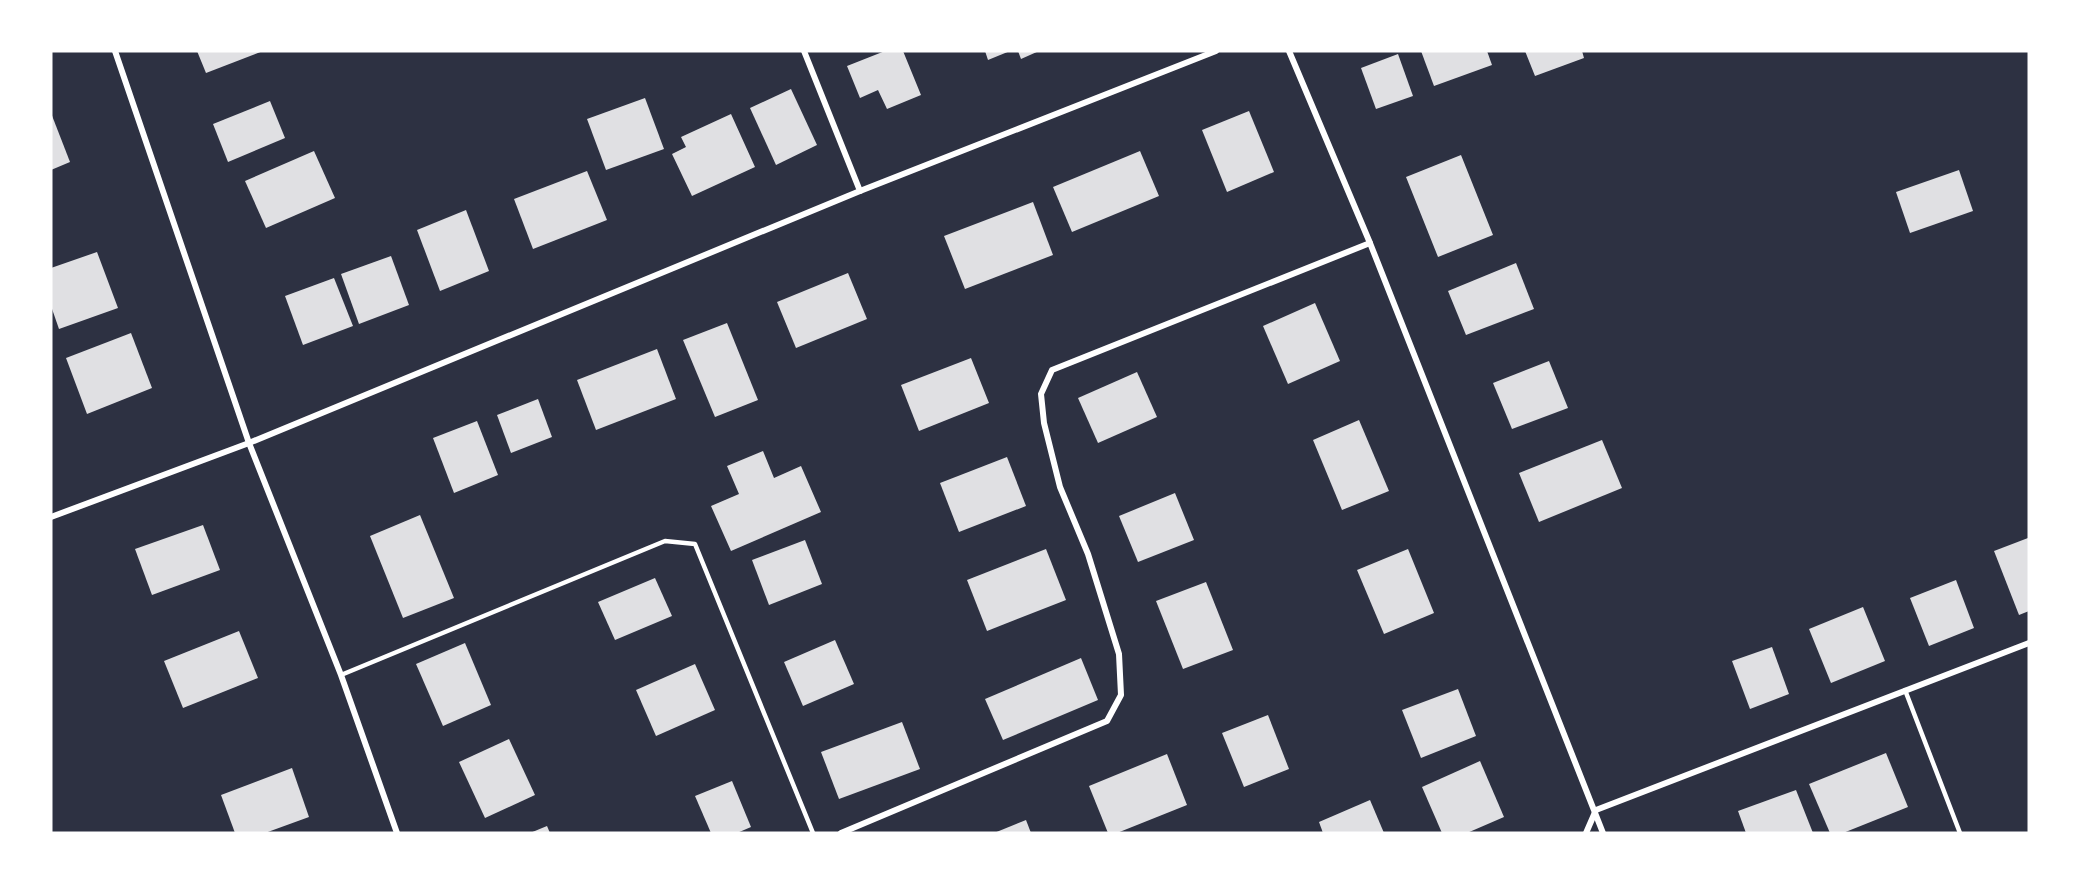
<svg xmlns="http://www.w3.org/2000/svg" width="2080" height="884" viewBox="0 0 2080 884" font-family="'Fira Sans Condensed',sans-serif">
	<style>
		.building { fill: #e0e0e3 }
		.lines { fill: none; stroke-linecap: round; stroke-linejoin: round }
		.service { stroke: #fff; stroke-width: 4.5 }
		.minor { stroke: #fff; stroke-width: 6 }
	</style>
	<rect width="100%" height="100%" fill="#2d3142"/>
	<!-- building -->
	<g class="building">
		<polygon points="197,51 263,51 206,73"/>
		<polygon points="885,51 903,51 921,95 887,109 878,90 860,98 847,66"/>
		<polygon points="985,51 1010,51 988,60"/>
		<polygon points="1018,51 1039,51 1021,59"/>
		<polygon points="1421,51 1487,51 1492,65 1434,86"/>
		<polygon points="1525,51 1582,51 1584,58 1535,76"/>
		<polygon points="1398,54 1413,96 1376,109 1361,68"/>
		<polygon points="791,89 817,145 776,165 750,108"/>
		<polygon points="645,98 664,149 606,170 587,119"/>
		<polygon points="270,101 285,138 228,162 213,124"/>
		<polygon points="1249,111 1274,172 1227,192 1202,130"/>
		<polygon points="51,113 70,162 51,170"/>
		<polygon points="731,114 755,167 692,196 672,154 686,147 681,137"/>
		<polygon points="314,151 335,198 266,228 245,181"/>
		<polygon points="1140,151 1159,196 1072,232 1053,187"/>
		<polygon points="1461,155 1493,235 1438,257 1406,177"/>
		<polygon points="1959,170 1973,211 1910,233 1896,192"/>
		<polygon points="587,171 607,220 533,249 514,199"/>
		<polygon points="1033,202 1053,255 965,289 944,236"/>
		<polygon points="466,210 489,271 440,291 417,230"/>
		<polygon points="97,252 118,308 59,329 51,306 51,268"/>
		<polygon points="391,256 409,305 359,324 341,274"/>
		<polygon points="1516,263 1534,309 1466,335 1448,291"/>
		<polygon points="848,273 867,319 796,348 777,302"/>
		<polygon points="334,278 353,326 303,345 285,296"/>
		<polygon points="1315,303 1340,361 1288,384 1263,326"/>
		<polygon points="727,323 758,400 715,417 683,340"/>
		<polygon points="131,333 152,388 87,414 66,358"/>
		<polygon points="657,349 676,399 596,430 577,380"/>
		<polygon points="971,358 989,403 919,431 901,385"/>
		<polygon points="1549,361 1568,408 1512,429 1493,383"/>
		<polygon points="1137,372 1157,417 1098,443 1078,398"/>
		<polygon points="538,399 552,437 511,453 497,415"/>
		<polygon points="1359,420 1389,491 1342,510 1313,440"/>
		<polygon points="477,421 498,475 454,493 433,438"/>
		<polygon points="1602,440 1622,488 1539,522 1519,473"/>
		<polygon points="763,451 774,478 801,466 821,512 731,551 711,506 739,494 727,466"/>
		<polygon points="1007,457 1026,506 959,532 940,483"/>
		<polygon points="1175,493 1194,540 1138,562 1119,516"/>
		<polygon points="420,515 454,598 403,618 370,536"/>
		<polygon points="203,525 220,570 152,595 135,549"/>
		<polygon points="2028,538 2029,611 2019,615 1994,551"/>
		<polygon points="805,540 822,584 769,605 752,560"/>
		<polygon points="1046,549 1066,600 987,631 967,580"/>
		<polygon points="1408,549 1434,613 1384,634 1357,570"/>
		<polygon points="655,578 672,616 615,640 598,602"/>
		<polygon points="1956,580 1974,628 1929,646 1910,598"/>
		<polygon points="1206,582 1233,650 1183,669 1156,601"/>
		<polygon points="1863,607 1885,661 1831,683 1809,629"/>
		<polygon points="239,631 258,678 183,708 164,661"/>
		<polygon points="835,640 854,684 803,706 784,662"/>
		<polygon points="465,643 491,705 443,726 416,664"/>
		<polygon points="1772,647 1789,694 1750,709 1732,661"/>
		<polygon points="1081,658 1098,700 1003,740 985,699"/>
		<polygon points="695,664 715,710 656,736 636,690"/>
		<polygon points="1458,689 1476,736 1421,758 1402,710"/>
		<polygon points="1268,715 1289,769 1244,787 1222,733"/>
		<polygon points="902,722 920,769 839,799 821,752"/>
		<polygon points="509,739 535,795 485,818 459,762"/>
		<polygon points="1886,753 1908,807 1843,833 1830,833 1809,784"/>
		<polygon points="1167,754 1187,805 1117,833 1108,833 1089,786"/>
		<polygon points="1480,761 1504,817 1467,833 1442,833 1422,787"/>
		<polygon points="292,768 309,817 265,833 235,833 221,795"/>
		<polygon points="732,781 751,827 737,833 711,833 695,796"/>
		<polygon points="1796,790 1813,833 1746,833 1738,811"/>
		<polygon points="1370,800 1384,833 1323,833 1319,822"/>
		<polygon points="1026,820 1031,833 994,833"/>
		<polygon points="547,826 550,833 530,833"/>
	</g>
	<g class="lines">
		<!-- service -->
		<g class="service">
			<polyline points="341,675 665,541 695,544 813,833"/>
			<polyline points="1905,690 1960,833"/>
		</g>
		<!-- minor -->
		<g class="minor">
			<polyline points="115,51 249,443 341,675 397,833"/>
			<polyline points="804,51 860,191"/>
			<polyline points="1289,51 1370,243 1603,833"/>
			<polyline points="51,517 249,443 860,191 1216,51"/>
			<polyline points="841,833 1107,721 1121,695 1119,654 1088,554 1060,487 1044,423 1041,394 1052,370 1370,243"/>
			<polyline points="1586,833 1596,810 2029,643"/>
		</g>
	</g>
	<!-- border -->
	<rect width="2080" height="884" fill="none" stroke="#ffffff" stroke-width="105"/>
</svg>
